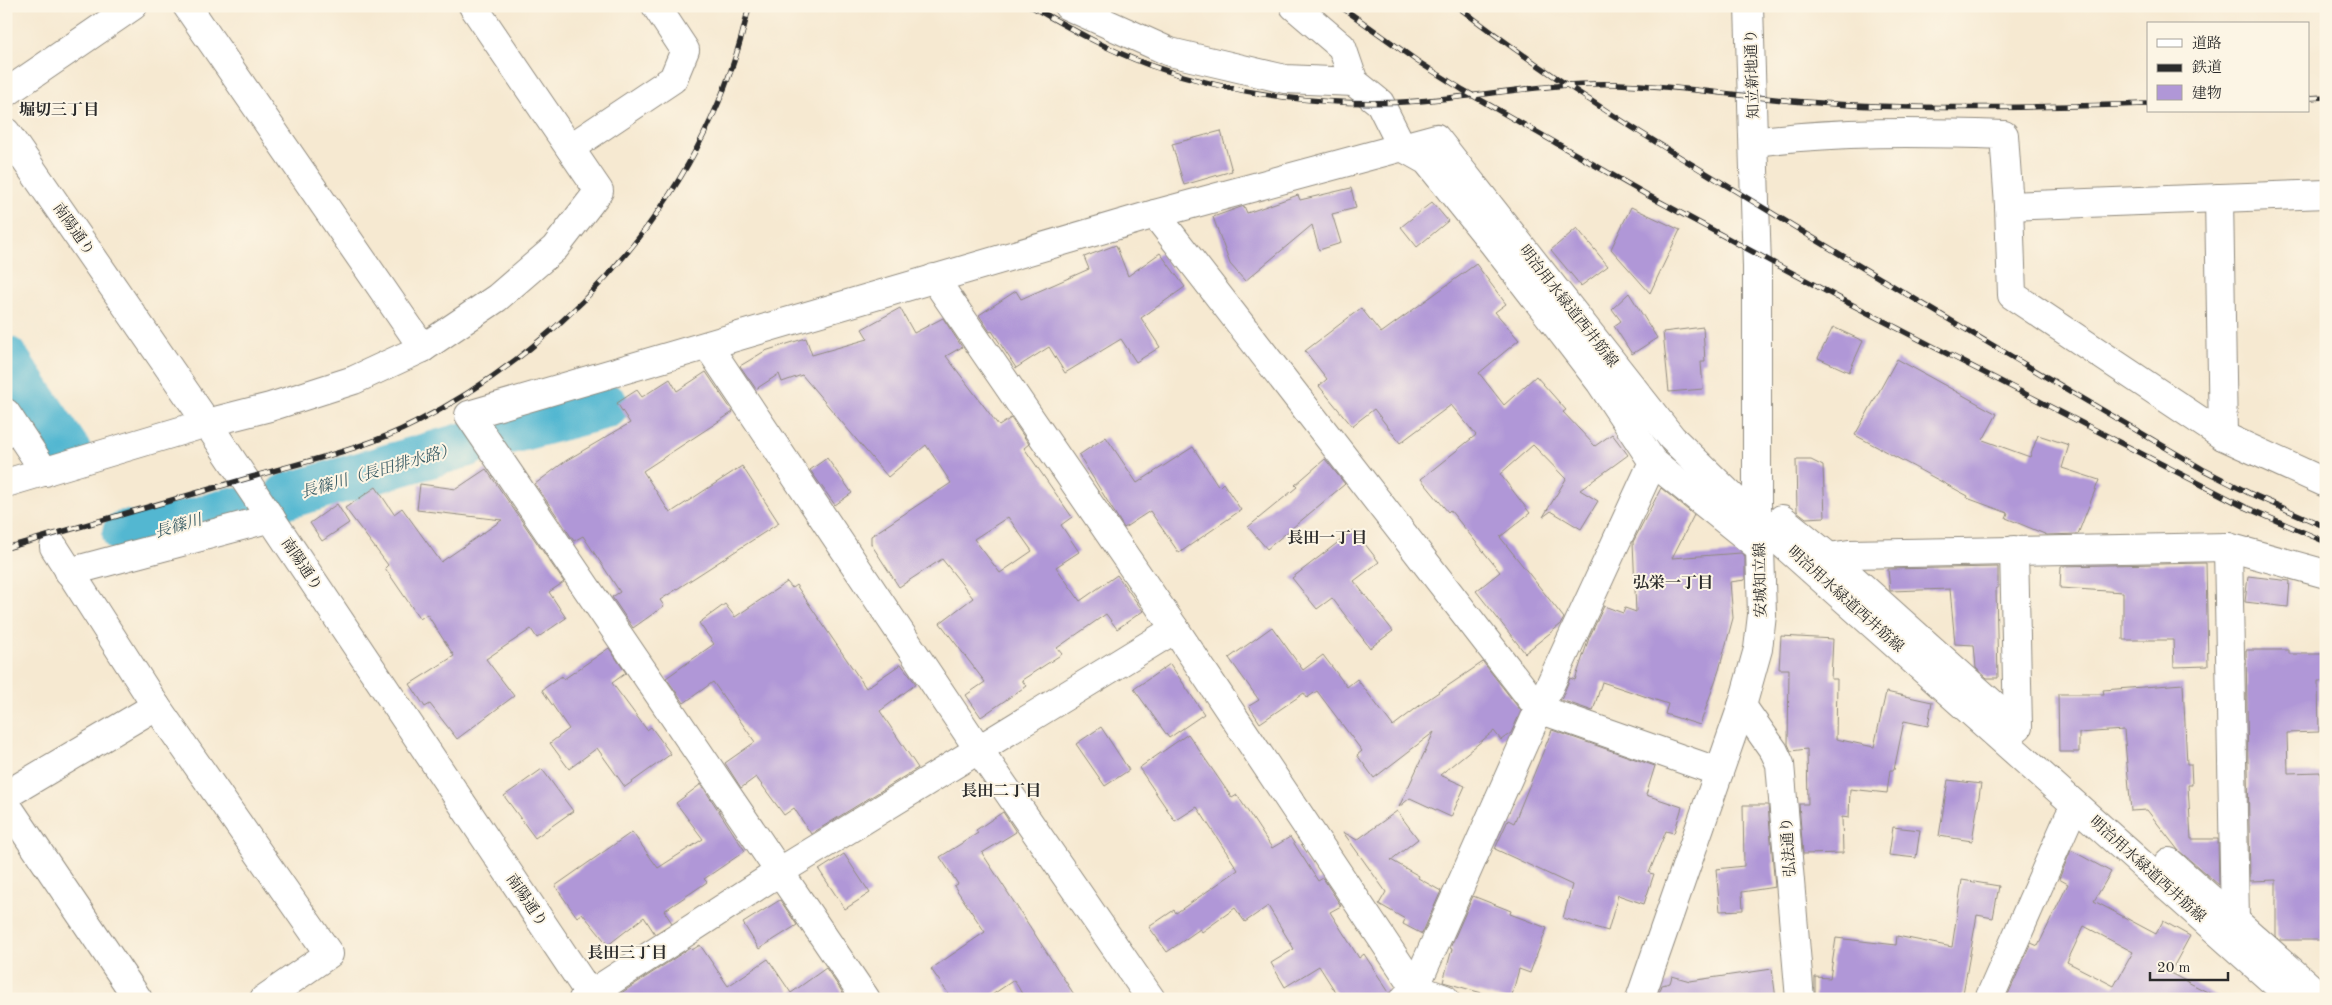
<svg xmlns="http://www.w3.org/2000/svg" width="2332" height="1005" viewBox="0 0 2332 1005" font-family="'Old Standard TT','Noto Serif JP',serif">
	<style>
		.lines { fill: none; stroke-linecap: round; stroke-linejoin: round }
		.river { stroke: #52b7d1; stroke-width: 46 }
		.building { fill: #b097d7; fill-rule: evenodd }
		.minor-casing { stroke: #908a7e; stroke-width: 30 }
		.major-casing { stroke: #908a7e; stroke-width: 30 }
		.minor { stroke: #fff; stroke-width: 28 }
		.major { stroke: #fff; stroke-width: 28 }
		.rail-casing { stroke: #2b2b2b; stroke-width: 5.5 }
		.rail { stroke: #fcf5e5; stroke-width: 4; stroke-dasharray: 11; stroke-linecap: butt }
		.labels { text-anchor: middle; stroke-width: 4; stroke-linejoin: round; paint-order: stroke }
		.street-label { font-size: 15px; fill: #2b2b2b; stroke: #fcf5e5 }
		.neighbourhood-label { font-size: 16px; font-weight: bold; fill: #2b2b2b; stroke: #fcf5e5 }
		.water-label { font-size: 16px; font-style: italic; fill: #395c65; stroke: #fcf5e5 }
	</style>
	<rect width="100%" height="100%" fill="#fcf5e5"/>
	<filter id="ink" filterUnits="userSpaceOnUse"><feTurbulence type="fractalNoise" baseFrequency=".02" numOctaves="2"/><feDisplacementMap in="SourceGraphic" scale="10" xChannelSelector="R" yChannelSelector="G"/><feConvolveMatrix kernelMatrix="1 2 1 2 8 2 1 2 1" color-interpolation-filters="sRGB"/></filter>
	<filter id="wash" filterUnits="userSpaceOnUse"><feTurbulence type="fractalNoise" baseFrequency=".0096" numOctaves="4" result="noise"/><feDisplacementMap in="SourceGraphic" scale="20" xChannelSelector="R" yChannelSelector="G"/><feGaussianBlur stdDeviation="1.12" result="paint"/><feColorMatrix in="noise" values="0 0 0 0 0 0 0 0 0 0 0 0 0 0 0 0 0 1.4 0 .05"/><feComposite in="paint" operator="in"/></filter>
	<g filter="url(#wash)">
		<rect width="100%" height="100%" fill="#f6e9d1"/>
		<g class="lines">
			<!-- river -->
			<g class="river">
				<polyline points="6,359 68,451"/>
				<polyline points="499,434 606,406"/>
				<polyline points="287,496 468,444"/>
				<polyline points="125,533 134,538 232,510"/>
			</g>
		</g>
		<g id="blocks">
			<!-- building -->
			<g class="building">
				<polygon points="1221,131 1232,171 1184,185 1172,144"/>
				<polygon points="1351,188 1356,208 1332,214 1341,243 1319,250 1312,225 1245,281 1230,264 1213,217 1244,206 1247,213 1298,195 1300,200"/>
				<polygon points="1432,202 1448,221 1417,247 1401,227"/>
				<polygon points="1631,207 1680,230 1650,293 1611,249"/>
				<polygon points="1577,228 1608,266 1581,286 1551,250"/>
				<polygon points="1116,245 1128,276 1160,253 1185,287 1141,318 1160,347 1136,362 1121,339 1065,373 1049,347 1016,368 992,331 990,332 979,315 1016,291 1021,299 1089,269 1084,257"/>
				<polygon points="1476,264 1506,304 1495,312 1519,340 1479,373 1504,405 1536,376 1566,410 1563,412 1595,446 1612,434 1628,455 1580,490 1598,501 1581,529 1551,511 1543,517 1566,479 1533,445 1500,474 1530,513 1500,537 1564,618 1560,625 1525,653 1476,591 1500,572 1450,510 1448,512 1421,479 1476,435 1451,405 1400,443 1374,409 1352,426 1319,386 1327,379 1305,351 1361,308 1381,333"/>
				<polygon points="1629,293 1657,338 1632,354 1614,326 1621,321 1612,309"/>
				<path d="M900,308L914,333L943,318L962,347L946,356L999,426L1011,418L1029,444L1024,448L1072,517L1061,525L1079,552L1056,567L1080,601L1117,575L1143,611L1117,629L1106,614L1057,648L1062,654L1022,680L1026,686L981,717L966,695L985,682L940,623L973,598L942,559L899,587L871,544V536L951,483L926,445L888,477L802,375L782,382L779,374L756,389L740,366L765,351L806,338L812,355L868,339L862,329ZM1008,517L1032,551L1000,573L974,539Z"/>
				<polygon points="1703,327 1705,362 1701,362 1703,389 1669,392 1663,332"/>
				<polygon points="1833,327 1863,341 1849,372 1818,358"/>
				<polygon points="1897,359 1997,414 1983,440 2030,457 2038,435 2069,445 2062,468 2099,480 2078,534 2047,535 2006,518 2008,513 1967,498 1968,496 1855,435"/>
				<polygon points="706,372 733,412 643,471 670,513 742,466 779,523 660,600 664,606 633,628 612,597 620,592 583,536 574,541 535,484 567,460 630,423 617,403 637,390 642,397 670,379 677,391"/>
				<polygon points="1106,437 1137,483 1193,447 1219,487 1223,483 1241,510 1179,553 1150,511 1124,528 1079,455"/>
				<polygon points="827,458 852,493 835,505 810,470"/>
				<polygon points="1325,459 1345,484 1267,549 1248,527 1297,487 1295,485"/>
				<polygon points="1796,460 1811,460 1823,466 1825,517 1806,518 1797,511"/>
				<polygon points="486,469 564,582 549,592 566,618 537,638 531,629 486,659 514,696 457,739 430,704 425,707 410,684 454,656 427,614 420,619 385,568 388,565 345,508 376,487 394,514 402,508 441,562 502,520 417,510 420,484 456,489"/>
				<polygon points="1661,488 1694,515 1672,558 1741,553 1745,556 1745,580 1730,582 1733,618 1719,670 1700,725 1665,714 1668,704 1602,682 1593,711 1561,700 1570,678 1575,680 1589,638 1604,606 1623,613 1625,608 1636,612 1633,542"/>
				<polygon points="337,504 349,523 322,541 310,523"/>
				<polygon points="1354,530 1379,562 1354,581 1393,631 1370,648 1332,598 1317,609 1292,578"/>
				<polygon points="2206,563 2208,666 2174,667 2173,640 2123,640 2123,592 2060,588 2061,566"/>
				<polygon points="1998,567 1998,588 1996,588 1998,678 1987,678 1976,668 1974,645 1955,644 1950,589 1890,591 1888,569"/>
				<polygon points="2248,576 2290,581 2288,607 2245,602"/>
				<polygon points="787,582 792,588 796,585 866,688 901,664 916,684 880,711 918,768 811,834 794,808 784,815 756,777 741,788 725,763 755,742 713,682 684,703 666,678 714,644 699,623 725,604 735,617"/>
				<polygon points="1272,627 1303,670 1323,655 1347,687 1357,679 1393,726 1427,700 1483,662 1521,711 1511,733 1501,740 1494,731 1440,775 1465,786 1451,817 1410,798 1399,807 1434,732 1374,778 1357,755 1362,751 1317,691 1307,698 1304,693 1260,723 1249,706 1259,700 1229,658"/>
				<polygon points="1781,636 1833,639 1831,679 1837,679 1836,739 1874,747 1886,692 1932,702 1928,726 1904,721 1894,770 1890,770 1887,793 1850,789 1849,818 1842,817 1843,853 1803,854 1799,804 1808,804 1807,749 1791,751 1788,744 1789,669 1779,669"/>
				<polygon points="609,648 626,673 612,683 647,730 651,727 671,754 625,787 597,748 569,769 550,743 569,729 542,690 562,676 564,679"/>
				<polygon points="2246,650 2289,650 2289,654 2326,654 2326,681 2318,681 2319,732 2287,733 2288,773 2320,772 2323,837 2326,837 2326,940 2280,940 2276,936 2276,880 2250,881"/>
				<polygon points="1170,664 1204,714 1169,738 1134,689"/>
				<polygon points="2183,684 2187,764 2191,764 2192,785 2188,785 2191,839 2218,839 2219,885 2178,850 2147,810 2131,811 2124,730 2079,733 2079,752 2059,752 2058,694 2104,694 2103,690"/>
				<polygon points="1101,727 1129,770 1105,786 1076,744"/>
				<polygon points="1552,730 1655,766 1646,795 1682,807 1674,833 1666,831 1649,873 1654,874 1644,904 1618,895 1608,931 1563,918 1572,885 1495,849 1508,820 1514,823"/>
				<polygon points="1188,734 1232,798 1237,795 1272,848 1290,837 1318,881 1323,878 1341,906 1330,912 1359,958 1364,954 1390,994 1390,999 1340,999 1319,966 1285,987 1271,963 1294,949 1268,906 1245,922 1235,908 1202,932 1200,929 1167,952 1149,927 1174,910 1176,913 1238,870 1197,807 1175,821 1139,768"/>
				<polygon points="542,769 573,811 535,838 504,796"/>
				<polygon points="1948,780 1981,784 1972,841 1939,836"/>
				<polygon points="701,784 745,851 704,879 707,882 664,911 672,923 655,934 644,917 608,945 582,913 577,917 555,886 632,832 658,868 703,839 676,803"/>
				<polygon points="1743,805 1768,805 1775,887 1742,892 1743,910 1720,911 1716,869 1744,866"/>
				<polygon points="1397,811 1418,839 1391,860 1419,876 1418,878 1441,891 1422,934 1403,924 1405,919 1379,904 1386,892 1343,832 1357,840"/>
				<polygon points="1003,812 1016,832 982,853 1077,999 1025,999 1014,980 986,999 952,999 931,969 985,932 954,886 958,884 940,857 978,833 976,830"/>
				<polygon points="1893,827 1920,830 1916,858 1889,855"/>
				<path d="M2071,850L2111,872L2094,901L2156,934L2163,921L2190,936L2170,973L2221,999H2006L2031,943L2038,946L2068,884L2059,879ZM2084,926L2133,952L2114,986L2067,962Z"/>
				<polygon points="844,854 870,893 845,909 819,870"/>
				<polygon points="1962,880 1999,886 1993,918 1977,915 1962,999 1815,999 1815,977 1830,978 1836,938 1896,945 1897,936 1952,947"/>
				<polygon points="1473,896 1511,911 1510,914 1547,928 1530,973 1519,969 1511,999 1503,999 1443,982 1452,949 1450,948"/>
				<polygon points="780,900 797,925 759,949 743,923"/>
				<polygon points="700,945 728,986 768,959 791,993 826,968 847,999 612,999 690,948 692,950"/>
				<polygon points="1772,969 1776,999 1657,999 1662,985 1670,983 1672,976 1690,981"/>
			</g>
		</g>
	</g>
	<g filter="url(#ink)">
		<use href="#blocks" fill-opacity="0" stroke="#908a7e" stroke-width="1"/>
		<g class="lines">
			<defs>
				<g id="minor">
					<polyline points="1068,6 1170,52 1285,79 1354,82"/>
					<polyline points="1294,6 1342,47 1354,82 1380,103 1402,147 1427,161 1493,243 1600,382 1653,462 1760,548"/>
					<polyline points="6,93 133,6"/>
					<polyline points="6,132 207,423 593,999"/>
					<path d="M1754,142C1836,131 1920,132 2004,135L2009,206L2012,295L2223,436L2326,483"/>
					<polyline points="570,148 673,79 685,50 656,6"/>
					<polyline points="2219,198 2223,436"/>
					<polyline points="2009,206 2326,194"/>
					<polyline points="1155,214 1539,709 1719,772"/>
					<polyline points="934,278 1175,629 1415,988 1445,999"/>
					<polyline points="708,346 979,750 1151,999"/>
					<polyline points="423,348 497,298 555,248 599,191 473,6"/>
					<polyline points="6,413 45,472"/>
					<polyline points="6,483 207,423 270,407 354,380 423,348 187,6"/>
					<polyline points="1782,519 1829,557 2005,715"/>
					<polyline points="54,547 156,706 329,954 264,999"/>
					<polyline points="2228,547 2235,921"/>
					<polyline points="2014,550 2018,727"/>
					<polyline points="1829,557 1849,554 2228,547 2326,574"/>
					<polyline points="69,572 271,518"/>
					<polyline points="1742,706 1774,751 1780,764 1800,999"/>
					<polyline points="6,795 156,706"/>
					<polyline points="6,804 138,999"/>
					<polyline points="2169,862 2323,999"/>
					<polyline points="1405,998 1415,988 1539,709 1653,462"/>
					<polyline points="583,999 779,872 1175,629"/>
					<polyline points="866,999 469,415 1155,214 1436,138 1672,438 1757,521 2293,999"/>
					<polyline points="1989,999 2069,817"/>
				</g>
				<polyline id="major" points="1640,999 1742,706 1758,649 1762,615 1760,548 1757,521 1757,267 1749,6"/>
			</defs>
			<!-- minor casing -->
			<use href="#minor" class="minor-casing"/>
			<!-- major casing -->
			<use href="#major" class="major-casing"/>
			<!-- minor -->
			<use href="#minor" class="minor"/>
			<!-- major -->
			<use href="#major" class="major"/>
			<defs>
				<g id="rail">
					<path d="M1031,6C1069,28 1108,50 1149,65C1234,95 1329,108 1419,101C1485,96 1551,82 1618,84C1681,86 1743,97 1806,102C1920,111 2034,107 2148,104"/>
					<polyline points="1340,6 1417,61 1463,90 1649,196 1837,297 2245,507 2326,542"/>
					<path d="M1457,6C1555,82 1661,146 1767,210C1911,298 2058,384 2204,470L2249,493L2326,527"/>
					<polyline points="2308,98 2326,97"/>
					<path d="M6,548C88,524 170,501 252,477C306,461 365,449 415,423C577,341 711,185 749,6"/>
				</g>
			</defs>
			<!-- rail casing -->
			<use href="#rail" class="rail-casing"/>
			<!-- rail -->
			<use href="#rail" class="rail"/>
		</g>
	</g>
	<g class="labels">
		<!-- street labels -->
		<g class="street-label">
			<text transform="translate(1752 74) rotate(-92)" y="5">知立新地通り</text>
			<text transform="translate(74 229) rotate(55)" y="5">南陽通り</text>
			<text transform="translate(1569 306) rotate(52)" y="5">明治用水緑道西井筋線</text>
			<text transform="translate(302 564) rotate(56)" y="5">南陽通り</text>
			<text transform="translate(1760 580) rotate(-91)" y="5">安城知立線</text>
			<text transform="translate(1846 599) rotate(42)" y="5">明治用水緑道西井筋線</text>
			<text transform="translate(1788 847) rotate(-94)" y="5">弘法通り</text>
			<text transform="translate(2148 869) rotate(42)" y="5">明治用水緑道西井筋線</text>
			<text transform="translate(527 900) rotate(56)" y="5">南陽通り</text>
		</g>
		<!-- neighbourhood labels -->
		<g class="neighbourhood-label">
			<text x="59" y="115">堀切三丁目</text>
			<text x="1327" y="543">長田一丁目</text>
			<text x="1673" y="588">弘栄一丁目</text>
			<text x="1001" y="796">長田二丁目</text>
			<text x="627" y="958">長田三丁目</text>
		</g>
		<!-- water labels -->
		<g class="water-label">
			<text transform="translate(378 470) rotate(-16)" y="6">長篠川（長田排水路）</text>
			<text transform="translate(178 525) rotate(-16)" y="6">長篠川</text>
		</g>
	</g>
	<!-- margin -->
	<rect width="2332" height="1005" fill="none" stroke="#fcf5e5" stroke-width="25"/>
	<!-- legend -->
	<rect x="2147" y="22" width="162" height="90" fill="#fcf5e5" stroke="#a8a49b"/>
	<rect x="2157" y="39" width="25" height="8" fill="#ffffff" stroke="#a8a49b"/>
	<text x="2192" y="48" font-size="15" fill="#2b2b2b">道路</text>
	<rect x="2157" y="64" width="25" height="8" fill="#2b2b2b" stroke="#a8a49b"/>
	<text x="2192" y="72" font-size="15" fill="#2b2b2b">鉄道</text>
	<rect x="2157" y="85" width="25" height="15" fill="#b097d7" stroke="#a8a49b"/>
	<text x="2192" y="98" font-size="15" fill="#2b2b2b">建物</text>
	<!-- scale -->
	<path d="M2150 972v8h78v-8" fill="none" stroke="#2b2b2b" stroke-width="2.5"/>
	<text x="2157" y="972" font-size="15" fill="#2b2b2b" stroke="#fcf5e5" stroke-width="4" paint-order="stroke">20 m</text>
</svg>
